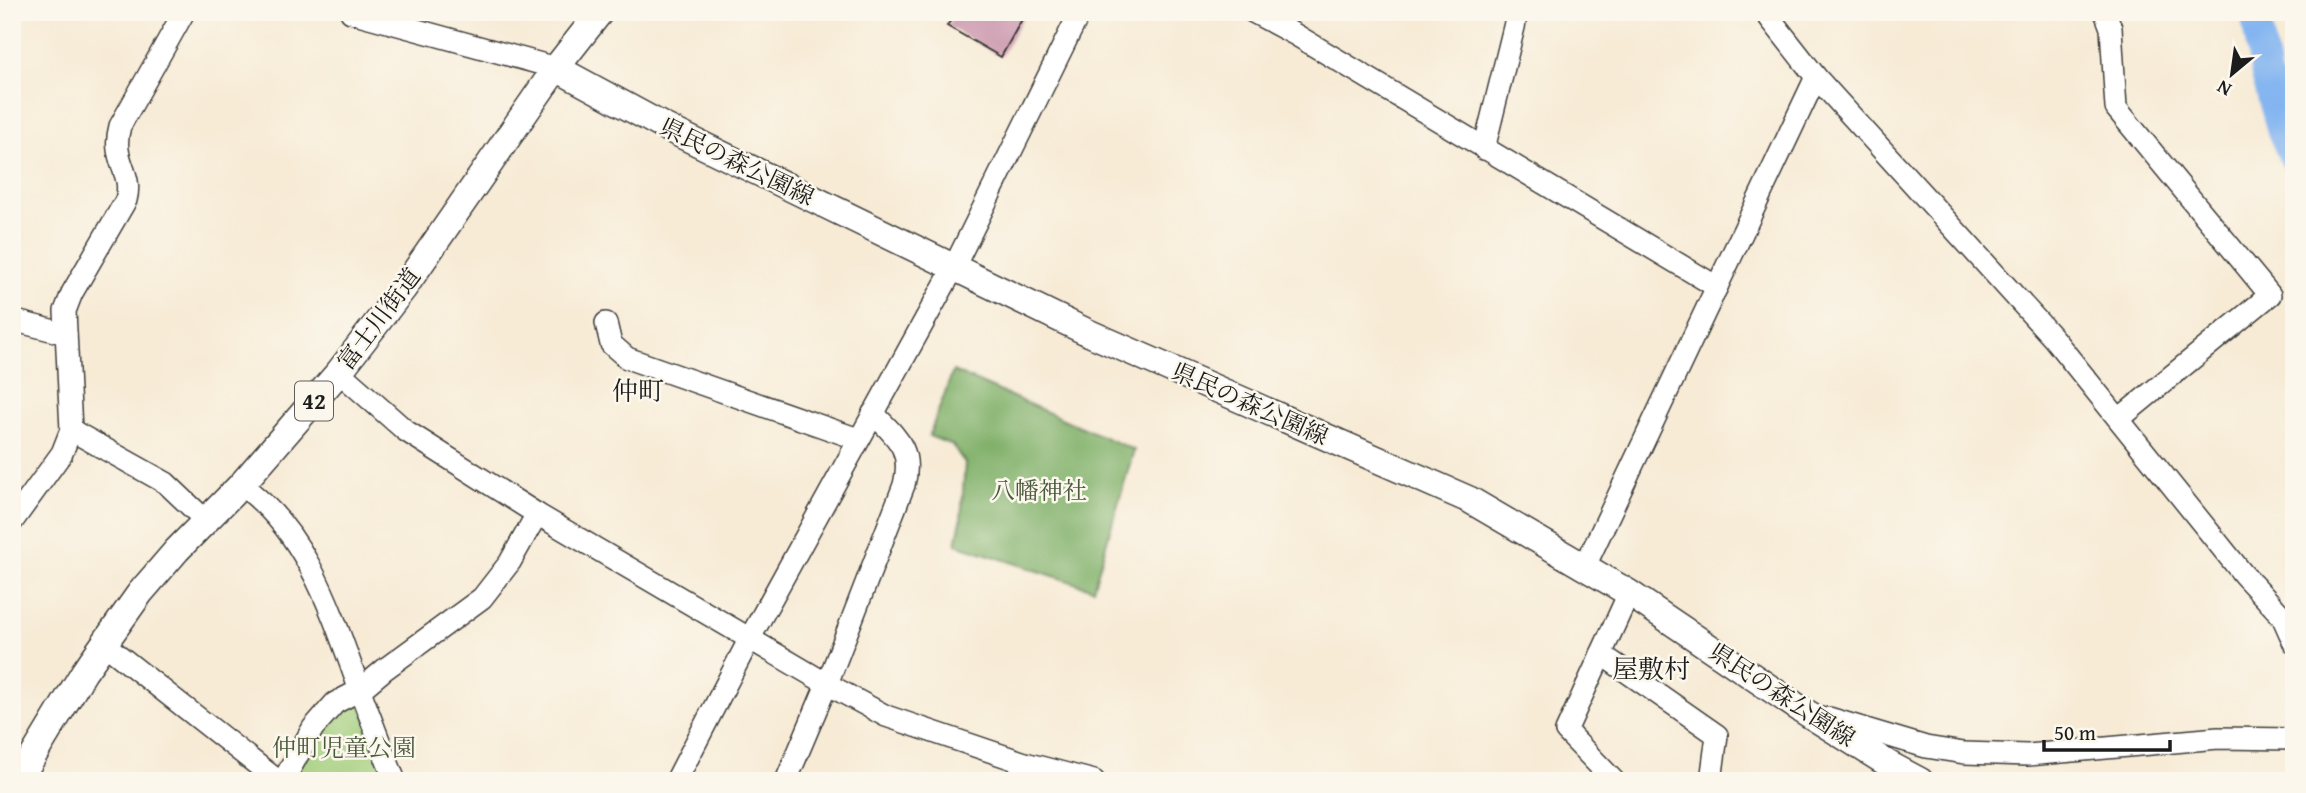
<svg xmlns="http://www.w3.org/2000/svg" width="2306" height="793" viewBox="0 0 2306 793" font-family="'Gentium Book Plus','Noto Serif JP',serif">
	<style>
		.green { fill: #a2ce7b; stroke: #5f754c; stroke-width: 2 }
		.forest { fill: #81b16b; stroke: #4e6644; stroke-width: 2 }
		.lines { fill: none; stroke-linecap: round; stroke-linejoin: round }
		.river { stroke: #84b5f0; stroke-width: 30 }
		.building { fill: #ca96ad }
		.minor-casing { stroke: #3d3b38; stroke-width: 24 }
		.major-casing { stroke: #3d3b38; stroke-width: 29 }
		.minor { stroke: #fff; stroke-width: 21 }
		.major { stroke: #fff; stroke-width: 26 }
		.labels { text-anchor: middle; stroke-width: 5; stroke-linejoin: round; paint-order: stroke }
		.shield { fill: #fbf7ec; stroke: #5f5e5a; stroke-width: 2 }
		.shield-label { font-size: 23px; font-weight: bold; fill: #1c1c1c }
		.street-label { font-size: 24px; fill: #1c1c1c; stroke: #fbf7ec }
		.park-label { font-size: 24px; fill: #4b5a3d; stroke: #fbf7ec }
		.neighbourhood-label { font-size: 26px; fill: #1c1c1c; stroke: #fbf7ec }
	</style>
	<rect width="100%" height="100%" fill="#fbf7ec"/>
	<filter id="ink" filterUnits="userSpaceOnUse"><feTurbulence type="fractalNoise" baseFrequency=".0143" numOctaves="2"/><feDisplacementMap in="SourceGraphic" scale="14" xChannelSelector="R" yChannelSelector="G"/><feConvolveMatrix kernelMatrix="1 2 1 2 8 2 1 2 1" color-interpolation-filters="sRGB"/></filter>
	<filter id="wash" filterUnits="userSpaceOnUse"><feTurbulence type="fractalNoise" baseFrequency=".00686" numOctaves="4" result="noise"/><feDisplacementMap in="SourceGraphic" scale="28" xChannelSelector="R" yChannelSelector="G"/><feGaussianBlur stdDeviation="1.57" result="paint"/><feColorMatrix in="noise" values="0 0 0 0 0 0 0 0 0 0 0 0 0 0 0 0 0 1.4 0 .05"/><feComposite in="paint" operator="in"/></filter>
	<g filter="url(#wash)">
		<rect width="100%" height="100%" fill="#f7ebd6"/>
		<!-- green -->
		<polygon class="green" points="358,698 389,773 381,781 288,781 338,709"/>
		<!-- forest -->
		<polygon class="forest" points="953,371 1134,450 1093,589 956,544 961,520 965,463 952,445 929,436"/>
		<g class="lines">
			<!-- river -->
			<polyline class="river" points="2255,12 2266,75 2282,131 2294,157"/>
		</g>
		<g id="blocks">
			<!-- building -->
			<polygon class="building" points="956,12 1026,12 1001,57 947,26"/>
		</g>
	</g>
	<g filter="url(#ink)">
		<use href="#blocks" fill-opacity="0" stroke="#3d3b38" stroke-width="2"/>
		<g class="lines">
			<defs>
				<g id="minor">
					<polyline points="351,12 556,68"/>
					<polyline points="1253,12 1296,35 1717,287"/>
					<polyline points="1765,12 1816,77 2054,339 2243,574 2282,616 2294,643"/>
					<polyline points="2105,12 2111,28 2116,108 2270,295 2119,419"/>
					<polyline points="1484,149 1515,23"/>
					<polyline points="12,320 66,334"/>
					<polyline points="606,323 611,344 627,358 858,439"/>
					<polyline points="339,372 406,431 537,514 827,684 886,716 1025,763 1094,781"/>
					<polyline points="71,430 166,483 205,520"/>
					<path d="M241,485C307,531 332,613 358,685C370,717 382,749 395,781"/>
					<path d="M12,522L62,453L71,430L65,311L72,293L126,200C134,171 110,162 120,126L184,12"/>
					<polyline points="1585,566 1816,77"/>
					<polyline points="103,643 278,781"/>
					<polyline points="1601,654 1717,735 1711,781"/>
					<polyline points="1829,718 1926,747 1964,753 2028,755 2218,738 2294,739"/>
					<polyline points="283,781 313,728 335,703 360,690 385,669 482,598 510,562 537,514"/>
					<polyline points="676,781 750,638 953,269 1080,12"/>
					<path d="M786,781L827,684L904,485C913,449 897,438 873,413"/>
					<polyline points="1614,781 1566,731 1629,593"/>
				</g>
				<g id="major">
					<polyline points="556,68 663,126 1089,333 1470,500 1629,593 1799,708 1890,765 1920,781"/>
					<polyline points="18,781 84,672 140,593 177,550 241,485 339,372 403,289 556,68 600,12"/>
				</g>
			</defs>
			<!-- minor casing -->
			<use href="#minor" class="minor-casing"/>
			<!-- major casing -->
			<use href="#major" class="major-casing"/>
			<!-- minor -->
			<use href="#minor" class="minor"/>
			<!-- major -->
			<use href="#major" class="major"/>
		</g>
	</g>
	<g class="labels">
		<!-- shield labels -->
		<rect class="shield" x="295" y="381.5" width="38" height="39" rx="5"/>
		<g class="shield-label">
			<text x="314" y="409">42</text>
		</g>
		<!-- street labels -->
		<g class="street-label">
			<text transform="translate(737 162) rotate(26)" y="8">県民の森公園線</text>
			<text transform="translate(379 319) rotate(-53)" y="8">富士川街道</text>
			<text transform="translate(1250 404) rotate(24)" y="8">県民の森公園線</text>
			<text transform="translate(1782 695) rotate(33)" y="8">県民の森公園線</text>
		</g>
		<!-- park labels -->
		<g class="park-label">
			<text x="1039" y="499">八幡神社</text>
			<text x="344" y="756">仲町児童公園</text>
		</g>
		<!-- neighbourhood labels -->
		<g class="neighbourhood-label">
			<text x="638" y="400">仲町</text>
			<text x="1651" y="678">屋敷村</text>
		</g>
	</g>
	<!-- margin -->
	<rect width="2306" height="793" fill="none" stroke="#fbf7ec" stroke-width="42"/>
	<!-- north arrow -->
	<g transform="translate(2232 74) rotate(209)" stroke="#fbf7ec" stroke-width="5" paint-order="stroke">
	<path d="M0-5L12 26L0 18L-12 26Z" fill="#1c1c1c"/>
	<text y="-10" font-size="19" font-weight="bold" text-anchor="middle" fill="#1c1c1c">N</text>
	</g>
	<!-- scale -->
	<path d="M2044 740v10h126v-10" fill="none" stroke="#1c1c1c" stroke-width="3.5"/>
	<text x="2054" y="740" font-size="21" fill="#1c1c1c" stroke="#fbf7ec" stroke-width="5" paint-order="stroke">50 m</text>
</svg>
